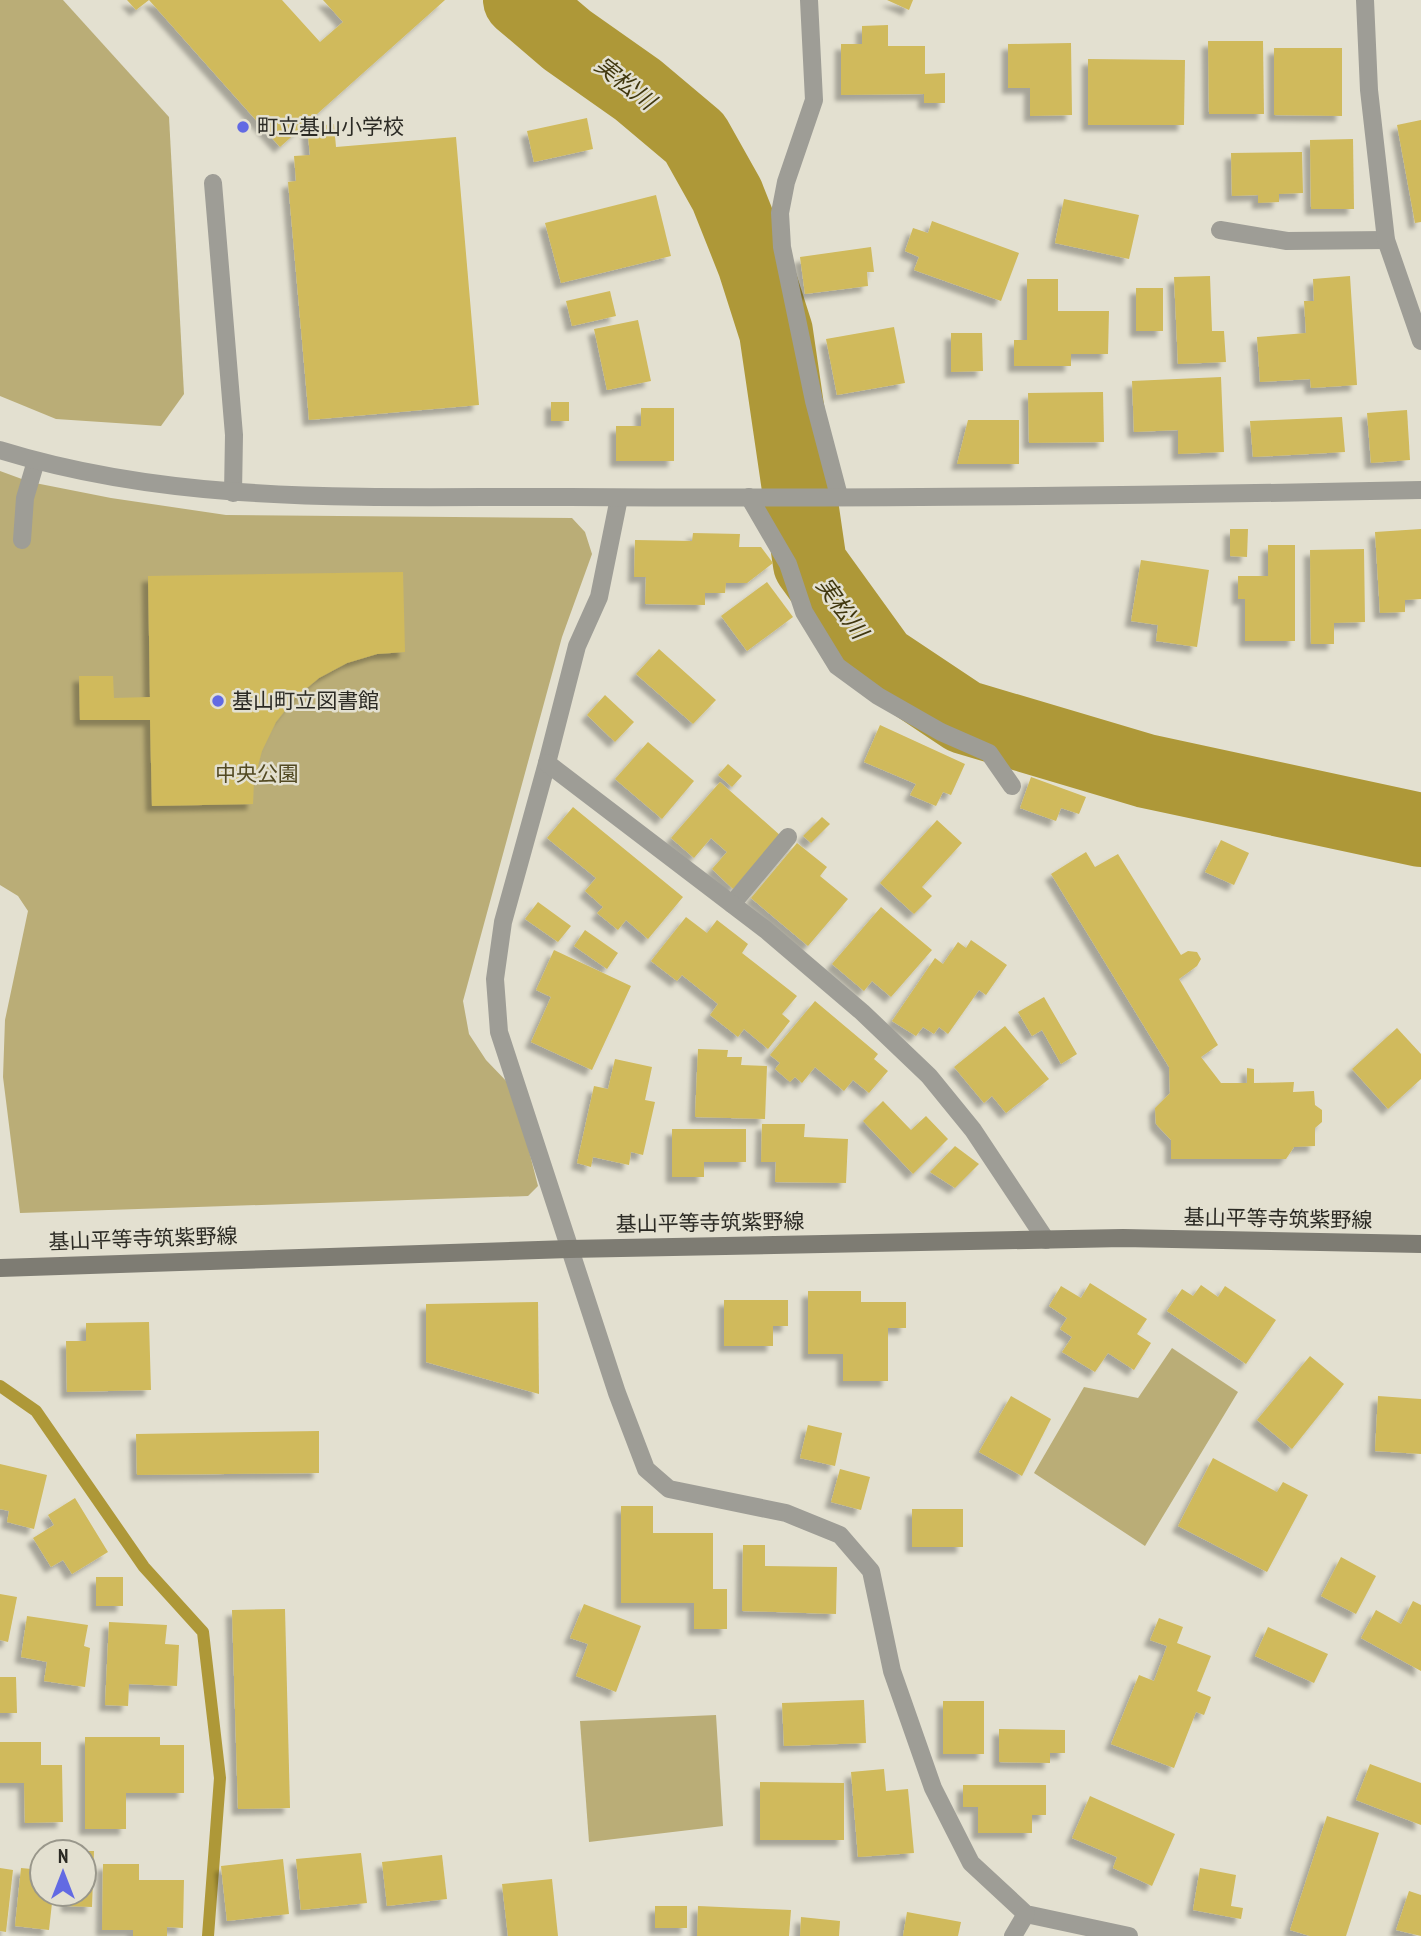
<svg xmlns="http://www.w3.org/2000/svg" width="1421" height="1936" viewBox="0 0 1421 1936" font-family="'PT Sans Narrow','Noto Sans JP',sans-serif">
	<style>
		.green { fill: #baad77 }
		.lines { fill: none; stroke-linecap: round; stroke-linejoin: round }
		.stream { stroke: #ae9838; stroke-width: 12 }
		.river { stroke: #ae9838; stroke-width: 74 }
		.building { fill: #d0ba5c; filter: url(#shadow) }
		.service { stroke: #9e9d96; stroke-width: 18 }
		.minor { stroke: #9e9d96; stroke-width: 18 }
		.tertiary { stroke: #9e9d96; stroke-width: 18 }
		.secondary { stroke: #7e7c73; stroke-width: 18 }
		.poi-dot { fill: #626ae3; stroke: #e3e0d0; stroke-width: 2.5 }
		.labels { text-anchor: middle; stroke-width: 5; stroke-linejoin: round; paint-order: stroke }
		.poi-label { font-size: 21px; fill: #2b2a24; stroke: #e3e0d0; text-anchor: start }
		.park-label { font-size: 21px; fill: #524922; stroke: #e3e0d0 }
		.street-label { font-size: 21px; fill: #2b2a24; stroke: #e3e0d0 }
		.water-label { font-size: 23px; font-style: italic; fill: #40370e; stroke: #e3e0d0 }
	</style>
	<defs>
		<filter id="shadow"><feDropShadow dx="-6" dy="6" stdDeviation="2" flood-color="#0004"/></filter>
	</defs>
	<rect width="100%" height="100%" fill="#e3e0d0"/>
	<!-- green -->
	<g class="green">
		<polygon points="0,0 63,0 169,117 184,394 161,426 56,419 0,396"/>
		<polygon points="0,471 30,482 111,498 226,515 572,518 585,532 592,554 562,637 463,1001 469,1034 486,1060 513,1088 538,1186 528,1196 20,1213 3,1077 5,1020 28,911 18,896 0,885"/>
		<polygon points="1172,1348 1238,1392 1145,1546 1034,1473 1084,1387 1138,1398"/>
		<polygon points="716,1715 723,1826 589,1842 580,1721"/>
	</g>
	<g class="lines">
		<!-- stream -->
		<polyline class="stream" points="0,1386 36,1411 144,1567 203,1632 220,1778 208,1936"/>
		<!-- river -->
		<polyline class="river" points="520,0 567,40 638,90 695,138 727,195 754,263 776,332 810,564 880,661 964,717 1146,771 1421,830"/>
	</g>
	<!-- building -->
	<g class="building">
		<polygon points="127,0 282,0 320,42 343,22 323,0 445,0 280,147 149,0 136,10"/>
		<polygon points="887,0 913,0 909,10"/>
		<polygon points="888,25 888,46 925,46 925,74 945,73 945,103 924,103 924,94 841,95 841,44 862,44 862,26"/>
		<polygon points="1208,41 1263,41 1264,114 1209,114"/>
		<polygon points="1071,43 1072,115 1030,116 1030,88 1008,88 1008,44"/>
		<polygon points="1274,48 1342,48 1342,116 1274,115"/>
		<polygon points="1088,59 1185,60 1184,125 1088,125"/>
		<polygon points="587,118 593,149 534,162 527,131"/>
		<polygon points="1421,120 1421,222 1415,223 1397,125"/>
		<polygon points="334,124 336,147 456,137 479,405 309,420 288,182 296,181 294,156 310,155 307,127"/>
		<polygon points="1353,139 1354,209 1311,209 1310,140"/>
		<polygon points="1302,152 1303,193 1279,194 1279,202 1258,203 1258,195 1232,196 1231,153"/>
		<polygon points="656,195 671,256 561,283 545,223"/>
		<polygon points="1064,199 1139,215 1129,259 1055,243"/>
		<polygon points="932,221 1019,253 1001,301 914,270 919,257 905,251 913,228 928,233"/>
		<polygon points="871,247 874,272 867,272 868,286 805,294 800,257"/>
		<polygon points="1210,276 1212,331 1224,331 1226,362 1178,364 1174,277"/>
		<polygon points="1350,276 1357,385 1311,388 1310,379 1260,382 1257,337 1306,333 1304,301 1314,301 1313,279"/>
		<polygon points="1027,279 1058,279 1058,311 1109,311 1108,354 1071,354 1071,366 1014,366 1014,340 1027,340"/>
		<rect x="1136" y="288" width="27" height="43"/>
		<polygon points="610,291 616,316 572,326 566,301"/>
		<polygon points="638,320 651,381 607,390 594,329"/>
		<polygon points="894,327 905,383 837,395 826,339"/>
		<polygon points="951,333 982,333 983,371 951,372"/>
		<polygon points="1221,377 1224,452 1178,454 1178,430 1134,432 1132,381"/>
		<polygon points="1103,392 1104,442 1029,443 1028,393"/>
		<rect x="551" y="402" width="18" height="19"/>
		<polygon points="641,408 674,408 674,461 616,461 616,426 641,426"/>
		<polygon points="1407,410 1410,460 1371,463 1367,413"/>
		<polygon points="1342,417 1345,452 1253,457 1250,421"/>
		<polygon points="968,420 1019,420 1019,464 957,464"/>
		<polygon points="1230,529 1248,529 1247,557 1230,556"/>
		<polygon points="1421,529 1421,599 1405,600 1405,612 1380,613 1375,532"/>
		<polygon points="693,533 740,534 739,547 761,547 773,563 747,583 726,583 725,593 705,593 705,605 645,604 646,577 634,577 635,540 692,541"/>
		<polygon points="1268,545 1295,545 1295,641 1245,641 1245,599 1238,599 1238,576 1268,576"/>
		<polygon points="1364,549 1365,622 1334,623 1334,644 1311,644 1310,550"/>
		<polygon points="1141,560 1209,570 1197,647 1156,641 1158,625 1131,621"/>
		<polygon points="403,572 405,652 377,654 347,663 319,678 295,698 276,722 262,751 254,781 253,804 152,806 150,720 80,720 79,676 113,676 114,698 150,697 148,576"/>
		<polygon points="767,582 793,617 747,651 721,616"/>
		<polygon points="659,649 716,700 693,724 636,674"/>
		<polygon points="605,695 634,722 615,742 587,715"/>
		<polygon points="880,725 965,764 951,795 943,792 936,806 910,795 916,784 864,762"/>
		<polygon points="648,742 694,781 662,819 615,779"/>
		<polygon points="728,764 742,776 732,787 718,775"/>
		<polygon points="1031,777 1086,797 1079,814 1061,808 1056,821 1020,808"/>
		<polygon points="720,782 781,836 733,889 712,869 727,852 711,838 694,858 671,838"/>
		<polygon points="573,807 683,897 648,939 626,920 618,930 597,913 603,907 585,891 596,878 547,838"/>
		<polygon points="822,817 830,824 811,843 803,836"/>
		<polygon points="937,820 962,843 922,887 932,896 914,914 880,883"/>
		<polygon points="1221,840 1249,853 1234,885 1205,872"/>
		<polygon points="797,843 827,867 820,876 848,899 808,946 751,898"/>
		<polygon points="1086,852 1095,867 1118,854 1181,955 1188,951 1197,952 1201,959 1197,966 1179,979 1218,1045 1201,1057 1221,1083 1247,1083 1247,1068 1254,1069 1254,1083 1294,1082 1293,1092 1314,1091 1315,1105 1322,1110 1322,1122 1315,1128 1315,1146 1294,1147 1286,1159 1171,1159 1171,1140 1156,1124 1155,1108 1170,1093 1169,1067 1051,874"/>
		<polygon points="538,902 571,926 558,942 525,919"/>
		<polygon points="881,907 932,950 891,997 872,981 864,991 832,964"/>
		<polygon points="686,917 707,933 717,920 748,944 742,953 797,996 782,1014 790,1021 768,1049 744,1029 738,1037 710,1015 718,1004 682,975 677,981 651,961"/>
		<polygon points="585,930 618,953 607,969 574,946"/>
		<polygon points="971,940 1007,965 986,995 979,990 948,1034 939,1027 934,1034 923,1027 916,1036 892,1021 935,958 943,964 958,942 966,948"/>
		<polygon points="554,950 631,986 592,1070 531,1042 551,997 536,990"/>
		<polygon points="1044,997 1077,1054 1061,1064 1042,1030 1032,1036 1018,1012"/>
		<polygon points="815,1001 878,1054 874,1059 888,1071 869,1093 853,1080 844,1091 815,1067 802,1083 795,1077 790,1082 775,1069 780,1063 770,1055"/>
		<polygon points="1005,1026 1049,1079 1006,1113 992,1096 984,1103 954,1067"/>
		<polygon points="1397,1028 1421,1054 1421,1079 1388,1109 1352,1069"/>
		<polygon points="698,1049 728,1050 727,1057 742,1057 741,1065 767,1066 765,1119 695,1117"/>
		<polygon points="615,1059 652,1067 645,1100 655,1102 643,1155 631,1152 629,1165 593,1157 591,1167 577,1163 594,1086 608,1089"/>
		<polygon points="883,1101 911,1130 926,1116 948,1139 913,1174 863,1121"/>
		<polygon points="762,1124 805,1124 804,1137 848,1139 846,1183 775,1182 776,1162 761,1162"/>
		<polygon points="672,1129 746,1129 746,1162 704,1162 704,1177 672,1177"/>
		<polygon points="955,1146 979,1164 955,1188 930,1172"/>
		<polygon points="1090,1283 1147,1319 1137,1334 1151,1343 1134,1370 1108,1353 1095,1372 1062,1352 1072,1337 1060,1329 1067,1318 1049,1306 1061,1286 1081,1298"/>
		<polygon points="1201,1285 1218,1297 1225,1286 1276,1320 1246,1364 1167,1311 1182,1289 1193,1296"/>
		<polygon points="808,1291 861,1291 861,1302 906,1302 906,1328 888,1328 888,1381 843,1381 843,1354 808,1354"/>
		<polygon points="724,1300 788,1300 788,1326 773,1326 773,1346 724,1346"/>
		<polygon points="538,1302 539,1394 426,1362 426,1304"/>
		<polygon points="149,1322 151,1390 67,1392 66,1341 86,1341 86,1323"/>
		<polygon points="1310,1356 1344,1384 1292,1449 1257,1420"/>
		<polygon points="1011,1396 1051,1419 1022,1476 979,1452"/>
		<polygon points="1378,1396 1421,1399 1421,1454 1375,1451"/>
		<polygon points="808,1425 842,1433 835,1466 800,1458"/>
		<polygon points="319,1431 319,1473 137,1475 136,1434"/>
		<polygon points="1213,1458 1277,1492 1283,1482 1308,1495 1267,1572 1178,1526"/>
		<polygon points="0,1464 47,1475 34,1529 7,1522 9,1511 0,1509"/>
		<polygon points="840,1469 870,1477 861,1510 831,1502"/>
		<polygon points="75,1498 108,1552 72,1574 63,1560 51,1567 33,1538 54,1525 48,1515"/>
		<polygon points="621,1506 653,1506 653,1533 713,1533 713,1589 727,1589 727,1629 694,1629 694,1603 621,1603"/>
		<rect x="912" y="1509" width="51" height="38"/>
		<polygon points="743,1545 765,1545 765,1566 837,1567 836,1614 742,1611"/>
		<polygon points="1341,1557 1376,1576 1356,1614 1321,1596"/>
		<rect x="96" y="1577" width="27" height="29"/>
		<polygon points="0,1594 17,1597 8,1642 0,1640"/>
		<polygon points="1413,1601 1421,1605 1421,1671 1361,1638 1376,1610 1401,1624"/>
		<polygon points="584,1604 641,1626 616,1692 576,1676 588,1644 570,1638"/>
		<polygon points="285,1609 290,1808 238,1809 232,1610"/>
		<polygon points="27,1616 88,1625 84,1646 90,1648 85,1687 44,1681 47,1662 21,1657"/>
		<polygon points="1159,1618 1183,1627 1177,1643 1211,1656 1197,1691 1211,1697 1204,1715 1196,1712 1174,1768 1111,1744 1139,1675 1154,1681 1167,1646 1150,1640"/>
		<polygon points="109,1622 167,1625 165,1644 179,1645 177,1686 129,1684 128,1706 105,1705"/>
		<polygon points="1268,1627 1328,1654 1314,1683 1255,1656"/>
		<polygon points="0,1677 16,1677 17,1713 0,1713"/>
		<polygon points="864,1700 866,1743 784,1746 782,1703"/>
		<rect x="943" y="1701" width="41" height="53"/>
		<polygon points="999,1729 1065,1730 1065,1753 1050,1753 1050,1763 999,1762"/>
		<polygon points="85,1737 160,1737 160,1745 184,1745 184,1793 126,1793 126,1829 85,1829"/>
		<polygon points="0,1742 41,1742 41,1765 62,1765 63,1822 25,1823 24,1783 0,1783"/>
		<polygon points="1370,1764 1421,1783 1421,1825 1356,1800"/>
		<polygon points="884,1769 886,1791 908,1789 914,1853 858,1857 851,1772"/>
		<polygon points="760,1782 844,1783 844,1840 760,1840"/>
		<polygon points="963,1785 1046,1785 1046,1815 1032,1815 1032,1833 978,1833 978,1807 963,1807"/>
		<polygon points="1090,1796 1175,1834 1152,1886 1113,1868 1117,1857 1072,1838"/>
		<polygon points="1327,1816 1379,1833 1346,1936 1310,1936 1290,1930"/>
		<polygon points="84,1851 94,1851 92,1907 67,1906 67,1894 84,1894"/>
		<polygon points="361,1853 367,1903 301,1910 296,1859"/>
		<polygon points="442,1855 447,1899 387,1906 382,1862"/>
		<polygon points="283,1859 289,1914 227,1921 221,1866"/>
		<polygon points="103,1864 139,1864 139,1880 184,1880 183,1928 167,1927 167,1936 133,1936 133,1930 102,1930"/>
		<polygon points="0,1868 13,1870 6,1932 0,1931"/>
		<polygon points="21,1868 42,1870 42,1894 53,1894 49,1930 15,1926"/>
		<polygon points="1200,1868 1236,1875 1231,1906 1243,1908 1241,1919 1193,1910"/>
		<polygon points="552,1879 558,1936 508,1936 502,1884"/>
		<polygon points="1409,1891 1421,1895 1421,1936 1396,1930"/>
		<rect x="655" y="1906" width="32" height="22"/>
		<polygon points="698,1906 791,1910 789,1936 697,1936"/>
		<polygon points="907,1912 961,1922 958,1936 903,1936"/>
		<polygon points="801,1917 840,1921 839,1936 800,1936"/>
	</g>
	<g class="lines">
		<!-- service -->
		<g class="service">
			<polyline points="213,183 234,435 233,493"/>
			<polyline points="1220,230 1287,241 1386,240"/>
			<polyline points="749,497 788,564 804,612 837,666 878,696 941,732 989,753 1012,786"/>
			<polyline points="22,540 25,498 36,461"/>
			<polyline points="732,904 788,837"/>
		</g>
		<!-- minor -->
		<g class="minor">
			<polyline points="809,0 814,100 786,182 780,213 782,247 814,401 839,496"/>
			<polyline points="1365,0 1369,90 1386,240 1421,341"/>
			<polyline points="619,498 599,597 577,646 547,763 503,922 495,979 499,1032 617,1393 646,1469 669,1489 786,1513 840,1535 871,1571 892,1671 933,1788 971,1863 1026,1914 1129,1936"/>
			<polyline points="547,763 766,930 862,1012 929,1076 973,1130 1046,1240"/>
			<polyline points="1013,1936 1026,1914"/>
		</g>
		<!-- tertiary -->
		<path class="tertiary" d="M0,450C184,507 379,496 569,497C853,499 1137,496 1421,490"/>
		<!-- secondary -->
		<polyline class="secondary" points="0,1268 569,1249 1123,1238 1421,1244"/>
	</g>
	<!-- markers -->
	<g class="poi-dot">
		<circle cx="243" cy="127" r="7"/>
		<circle cx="218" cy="701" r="7"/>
	</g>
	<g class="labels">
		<!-- poi labels -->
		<g class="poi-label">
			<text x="257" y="134">町立基山小学校</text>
			<text x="232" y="708">基山町立図書館</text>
		</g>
		<!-- park labels -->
		<g class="park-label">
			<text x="257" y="781">中央公園</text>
		</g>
		<!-- street labels -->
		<g class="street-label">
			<text transform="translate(1278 1219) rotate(1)" y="7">基山平等寺筑紫野線</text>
			<text transform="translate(710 1223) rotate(-1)" y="7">基山平等寺筑紫野線</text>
			<text transform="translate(143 1239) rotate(-2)" y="7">基山平等寺筑紫野線</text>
		</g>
		<!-- water labels -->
		<g class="water-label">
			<text transform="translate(625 83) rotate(38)" y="8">実松川</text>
			<text transform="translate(842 608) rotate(54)" y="8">実松川</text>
		</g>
	</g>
	<!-- north arrow -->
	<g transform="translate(63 1873)"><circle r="33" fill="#e3e0d0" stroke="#99978b" stroke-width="2"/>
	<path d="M0-5L12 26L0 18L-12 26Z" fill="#626ae3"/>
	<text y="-10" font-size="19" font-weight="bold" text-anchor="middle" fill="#2b2a24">N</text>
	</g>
</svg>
